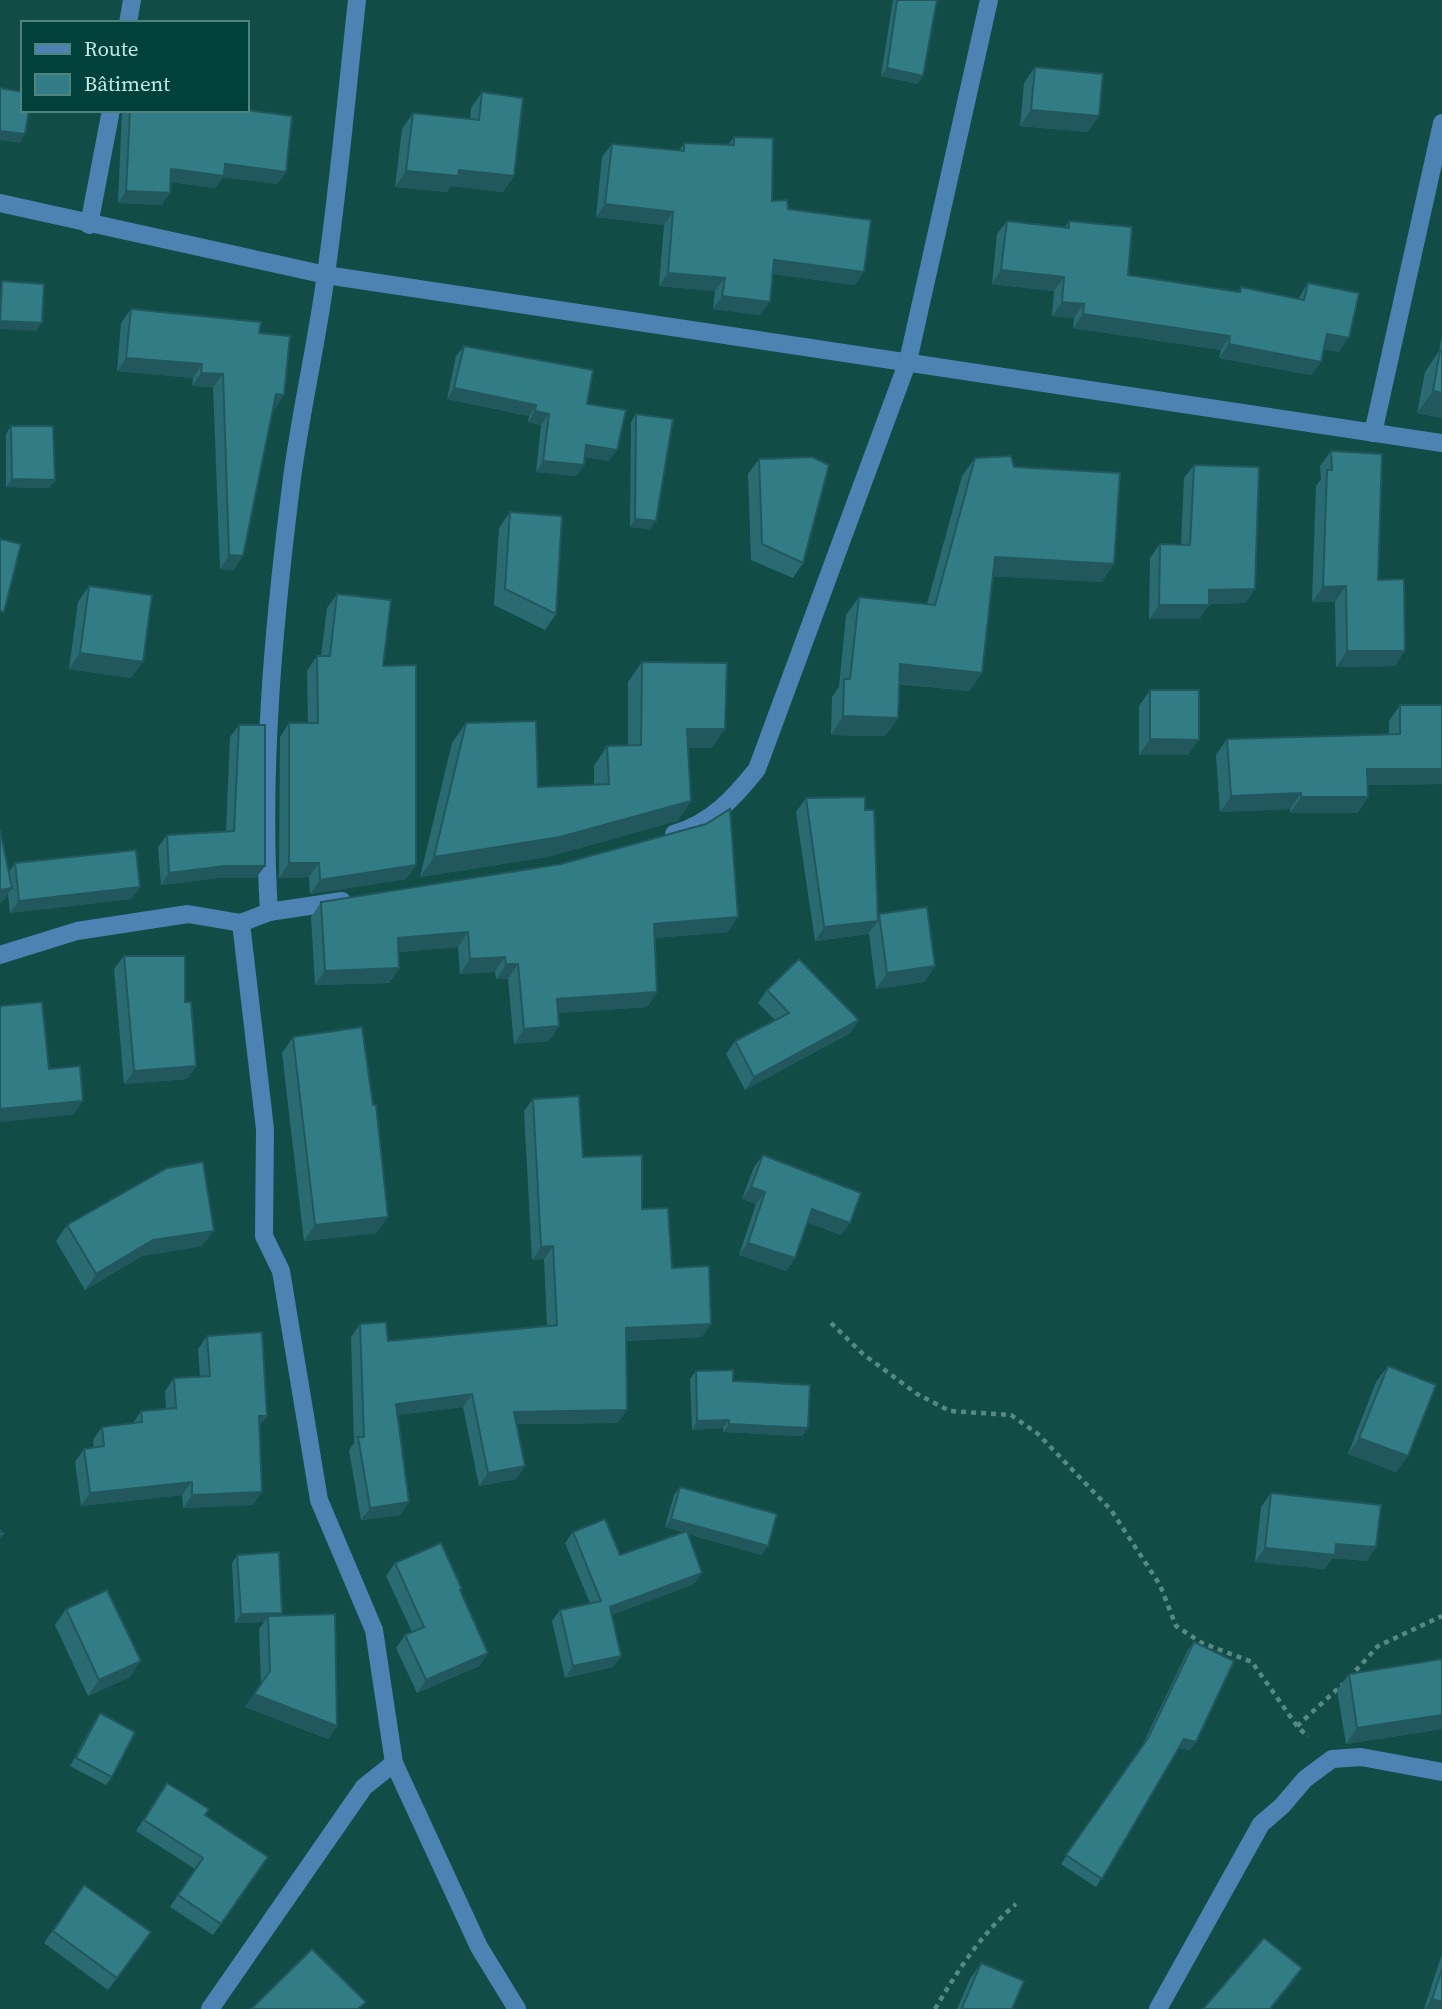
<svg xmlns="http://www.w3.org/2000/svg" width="1442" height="2009" viewBox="0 0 1442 2009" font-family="'Source Serif 4',serif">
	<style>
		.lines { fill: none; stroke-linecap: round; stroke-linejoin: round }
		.path { stroke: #578984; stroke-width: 4.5; stroke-dasharray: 5 5; stroke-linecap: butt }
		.minor { stroke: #4d83b2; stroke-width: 18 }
		.wall { fill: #2a6b72 }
		.shaded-wall { fill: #22575d }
		.building { fill: #317c85; stroke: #22575d; stroke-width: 2 }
	</style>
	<rect width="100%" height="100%" fill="#114c47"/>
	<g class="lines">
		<!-- path -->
		<g class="path">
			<polyline points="831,1323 863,1354 917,1394 950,1411 1011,1415 1038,1434 1111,1510 1160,1585 1176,1626 1202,1643 1252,1662 1297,1726 1308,1737"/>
			<polyline points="1349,1678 1378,1646 1442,1616"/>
			<polyline points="1297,1726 1343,1684"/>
			<path d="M935,2009C958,1970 981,1934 1016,1904"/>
		</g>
		<!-- minor -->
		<g class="minor">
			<polyline points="128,23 132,0"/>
			<polyline points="0,203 326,275 1442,443"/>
			<polyline points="89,225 111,110"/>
			<polyline points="1373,433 1442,123"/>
			<path d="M674,834C711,823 734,798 757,769L908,361L989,0"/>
			<polyline points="269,912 342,901"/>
			<polyline points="241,923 265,1129 264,1236 281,1271 319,1500 374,1630 394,1763 479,1947 517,2009"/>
			<path d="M0,955L77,931L188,914L241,923L269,912C260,768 274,621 292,478C301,410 317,342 326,274C339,183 347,91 357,0"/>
			<polyline points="210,2009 364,1787 394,1763"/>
			<polyline points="1158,2009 1261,1824 1282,1806 1305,1779 1332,1759 1361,1757 1442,1772"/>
		</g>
	</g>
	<!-- wall -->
	<g class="wall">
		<polygon points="893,0 937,0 923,76 917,84 881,76"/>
		<polygon points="1035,67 1088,132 1020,126 1024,83"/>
		<polygon points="482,92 514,176 503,192 451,186 447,192 395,187 402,129 413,113 470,119 471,108"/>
		<polygon points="122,110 247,110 286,172 277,184 223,177 215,188 171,182 162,205 118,203"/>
		<polygon points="734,137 772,201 788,209 855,285 773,274 760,315 713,309 715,291 659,286 664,225 596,217 602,157 612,144 679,151 684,143 728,145"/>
		<polygon points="1007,221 1065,227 1069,221 1128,275 1238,292 1241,287 1298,299 1308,283 1339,352 1324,349 1321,362 1311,375 1219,358 1221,350 1073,328 1074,318 1052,316 1054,291 992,284 997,234"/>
		<polygon points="131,309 259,333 284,395 275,409 273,409 234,570 220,569 213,387 192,386 193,378 117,371 121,323"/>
		<polygon points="1442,336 1442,418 1417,413 1425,372 1439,351"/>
		<polygon points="464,346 587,404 609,461 585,457 584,465 576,476 536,472 541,425 528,422 529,416 447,399 456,356"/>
		<polygon points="636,414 650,529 630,527 631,422"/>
		<polygon points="11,426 55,480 49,488 6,487 6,434"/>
		<polygon points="1331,451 1378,580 1395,666 1336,667 1335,602 1312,602 1316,486 1321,479 1320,466"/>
		<polygon points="975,458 1014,467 1102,582 993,576 982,673 969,691 899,684 898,718 885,736 831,735 832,697 839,687 846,615 859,597 927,604 962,476"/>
		<polygon points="759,459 803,563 793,578 751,560 748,474"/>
		<polygon points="1194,465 1255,589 1245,603 1209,604 1199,619 1149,619 1150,558 1160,544 1181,545 1184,478"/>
		<polygon points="510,512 556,614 545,630 494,605 499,528"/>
		<polygon points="89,586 131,678 69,669 78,602"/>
		<polygon points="337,594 383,666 416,865 406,879 310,894 309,877 279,878 280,737 289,723 308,723 307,671 317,656 321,656 327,608"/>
		<polygon points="642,662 712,748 688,748 691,801 677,821 547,857 420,877 452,743 466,723 538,787 594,785 594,766 607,746 628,746 628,682"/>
		<polygon points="1150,690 1188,755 1139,755 1139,706"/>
		<polygon points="1400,705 1442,784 1368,785 1368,797 1357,813 1290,813 1290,809 1220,812 1216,755 1227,739 1389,734 1389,721"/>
		<polygon points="239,725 256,878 217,878 161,885 158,847 167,835 226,831 230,737"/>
		<polygon points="806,798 865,810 878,916 879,914 935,966 924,982 876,989 869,934 815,941 796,812"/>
		<polygon points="15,863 140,887 131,899 10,913 8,894 2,902 9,872"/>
		<polygon points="321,902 728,932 654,938 657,992 647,1007 558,1013 559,1026 549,1041 514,1044 508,979 496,979 495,972 460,974 458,947 399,952 399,968 389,983 315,985 311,917"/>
		<polygon points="124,956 185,1002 196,1066 187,1079 124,1084 114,969"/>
		<polygon points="767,990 859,1020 850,1033 745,1090 726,1054 735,1041 775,1020 758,1003"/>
		<polygon points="293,1037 377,1233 304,1241 282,1053"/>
		<polygon points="533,1099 583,1157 642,1209 672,1268 702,1337 627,1341 618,1423 517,1424 525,1466 516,1479 479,1486 463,1407 397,1415 409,1502 400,1515 361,1520 349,1450 354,1443 351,1337 360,1324 388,1341 547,1326 544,1259 532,1260 524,1111"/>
		<polygon points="763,1155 841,1235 807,1222 795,1258 786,1271 739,1255 756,1204 742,1199 754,1167"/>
		<polygon points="67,1225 202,1246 142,1256 85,1290 56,1241"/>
		<polygon points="207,1336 259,1427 253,1505 183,1508 182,1495 81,1506 75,1462 84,1449 94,1448 93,1440 102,1427 133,1423 141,1411 166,1409 165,1391 174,1378 200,1376 198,1349"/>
		<polygon points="1388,1366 1396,1472 1348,1454 1376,1382"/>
		<polygon points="696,1371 733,1381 808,1428 802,1436 723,1432 723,1428 692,1430 690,1379"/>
		<polygon points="680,1487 762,1555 688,1534 694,1584 611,1615 621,1656 613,1667 565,1678 552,1621 560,1610 590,1603 565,1543 573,1532 620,1555 683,1532 665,1527 674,1495"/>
		<polygon points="1271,1493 1367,1561 1332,1558 1325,1569 1255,1562 1261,1507"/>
		<polygon points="237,1555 282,1613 280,1616 337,1726 328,1739 245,1707 261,1684 259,1629 264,1622 235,1623 232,1563"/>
		<polygon points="395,1563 462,1589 460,1591 488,1653 479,1666 417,1693 396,1648 405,1635 412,1632 386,1576"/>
		<polygon points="66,1609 130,1677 88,1696 55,1625"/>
		<polygon points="1194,1642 1196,1742 1190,1750 1179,1748 1096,1887 1061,1864 1142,1746 1188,1650"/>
		<polygon points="1349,1674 1442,1729 1346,1744 1337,1690"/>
		<polygon points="100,1713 112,1777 106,1785 70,1766 94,1722"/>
		<polygon points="167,1783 205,1815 268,1857 213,1935 170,1907 195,1869 136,1831"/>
		<polygon points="84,1885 151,1932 108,1990 44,1943"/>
		<polygon points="1442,1954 1442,2009 1424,2009"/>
		<polygon points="981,1963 1012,2009 957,2009 970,1979"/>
	</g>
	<!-- shaded-wall -->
	<g class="shaded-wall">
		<polygon points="887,68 923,76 917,84 881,76"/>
		<polygon points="1031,110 1099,116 1088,132 1020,126"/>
		<polygon points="0,131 25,134 20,143 0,140"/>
		<polygon points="225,164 286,172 277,184 223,177 215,188 163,181 171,169"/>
		<polygon points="459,170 514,176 503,192 451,186 447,192 395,187 406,171"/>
		<polygon points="126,191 170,193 162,205 118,203"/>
		<polygon points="605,204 673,212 664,225 596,217"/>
		<polygon points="774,260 864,272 855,285 765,273"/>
		<polygon points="1001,270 1064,277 1054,291 992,284"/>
		<polygon points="668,273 725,278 715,291 659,286"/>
		<polygon points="722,296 770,302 760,315 713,309"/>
		<polygon points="1062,302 1084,304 1074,318 1052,316"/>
		<polygon points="1083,314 1230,336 1221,350 1073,328"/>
		<polygon points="0,321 42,323 36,331 0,329"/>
		<polygon points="1327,334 1349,338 1339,352 1318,348"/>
		<polygon points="1229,344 1321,362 1311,375 1219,358"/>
		<polygon points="126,358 202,364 193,378 117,371"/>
		<polygon points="201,373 223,374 213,387 192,386"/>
		<polygon points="454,388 536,405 529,416 447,399"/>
		<polygon points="1433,391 1442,393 1442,418 1417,413"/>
		<polygon points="276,394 284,395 275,409 267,408"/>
		<polygon points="535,411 549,414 541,425 528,422"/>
		<polygon points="586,445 617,450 609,461 578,456"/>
		<polygon points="543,461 584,465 576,476 536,472"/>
		<polygon points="12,479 55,480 49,488 6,487"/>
		<polygon points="635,519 656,521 650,529 630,527"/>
		<polygon points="229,555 243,556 234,570 220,569"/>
		<polygon points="995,557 1114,564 1102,582 983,576"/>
		<polygon points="1346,586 1335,602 1312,602 1323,587"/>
		<polygon points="1255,589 1245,603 1199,604 1209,590"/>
		<polygon points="1159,605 1209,605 1199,619 1149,619"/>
		<polygon points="1347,651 1405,651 1395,666 1336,667"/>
		<polygon points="80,653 143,662 131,678 69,669"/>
		<polygon points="900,664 982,673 969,691 887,682"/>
		<polygon points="843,716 898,718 885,736 831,735"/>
		<polygon points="687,729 725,729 712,748 673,748"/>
		<polygon points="1150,739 1199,740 1188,755 1139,755"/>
		<polygon points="1367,769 1442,769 1442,784 1356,785"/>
		<polygon points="1301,793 1290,809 1220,812 1231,796"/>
		<polygon points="1301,797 1368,797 1357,813 1290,813"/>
		<polygon points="691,801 677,821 547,857 420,877 434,857"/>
		<polygon points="289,863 319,863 309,877 279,878"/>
		<polygon points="416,865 406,879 310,894 320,880"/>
		<polygon points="225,866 265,866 256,878 217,878 161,885 169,873"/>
		<polygon points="140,887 131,899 10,913 19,901"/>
		<polygon points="12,888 2,902 0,903 0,890"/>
		<polygon points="738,917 728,932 643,939 654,924"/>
		<polygon points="878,921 868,934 815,941 824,927"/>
		<polygon points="468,932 458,947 388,953 398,938"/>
		<polygon points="505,957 495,972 460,974 470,959"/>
		<polygon points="506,964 518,964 508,979 496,979"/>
		<polygon points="935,966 924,982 876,989 887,973"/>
		<polygon points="399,968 389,983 315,985 325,971"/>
		<polygon points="657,992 647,1007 546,1014 557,999"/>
		<polygon points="859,1020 850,1033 745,1090 754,1077"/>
		<polygon points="559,1026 549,1041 514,1044 524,1029"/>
		<polygon points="196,1066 187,1079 124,1084 134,1071"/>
		<polygon points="83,1101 73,1115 0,1122 0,1109"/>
		<polygon points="751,1187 765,1192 756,1204 742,1199"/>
		<polygon points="812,1209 850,1223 841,1235 803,1221"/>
		<polygon points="388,1217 377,1233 304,1241 315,1225"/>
		<polygon points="214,1231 202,1246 142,1256 85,1290 96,1274 153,1240"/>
		<polygon points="748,1243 795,1258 786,1271 739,1255"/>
		<polygon points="553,1246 544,1259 532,1260 541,1247"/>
		<polygon points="711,1324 702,1337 617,1341 626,1328"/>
		<polygon points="472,1394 463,1407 387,1416 396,1404"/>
		<polygon points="627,1410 618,1423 505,1424 514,1412"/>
		<polygon points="259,1416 267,1416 258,1429"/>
		<polygon points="729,1420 723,1428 692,1430 697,1421"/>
		<polygon points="729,1424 808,1428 802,1436 723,1432"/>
		<polygon points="1359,1438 1408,1456 1396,1472 1348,1454"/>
		<polygon points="525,1466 516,1479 479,1486 488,1473"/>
		<polygon points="192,1482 182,1495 81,1506 90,1493"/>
		<polygon points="262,1492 253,1505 183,1508 192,1495"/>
		<polygon points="409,1502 400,1515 361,1520 370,1508"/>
		<polygon points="671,1519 768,1546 762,1555 665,1527"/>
		<polygon points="1336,1544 1376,1547 1367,1561 1332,1558 1325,1569 1255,1562 1265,1548"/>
		<polygon points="702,1573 694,1584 602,1619 610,1607"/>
		<polygon points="282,1613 277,1621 268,1616 264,1622 235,1623 241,1614"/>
		<polygon points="488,1653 479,1666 417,1693 426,1680"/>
		<polygon points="621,1656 613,1667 565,1678 573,1666"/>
		<polygon points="141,1661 130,1677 88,1696 99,1680"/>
		<polygon points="254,1694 337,1726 328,1739 245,1707"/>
		<polygon points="1442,1715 1442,1729 1346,1744 1357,1728"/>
		<polygon points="1184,1739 1196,1742 1190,1750 1178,1748"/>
		<polygon points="1302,1968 1293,1982 1271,2009 1270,2009"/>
		<polygon points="1432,1999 1442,2002 1442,2009 1425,2009"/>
	</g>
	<!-- building -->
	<g class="building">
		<polygon points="897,0 937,0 923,76 887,68"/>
		<polygon points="1035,67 1103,74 1099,116 1031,110"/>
		<polygon points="0,88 23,92 23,110 29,110 25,134 0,131"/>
		<polygon points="482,92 523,98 514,176 459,170 458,176 406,171 413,113 479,120"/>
		<polygon points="130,110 247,110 292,116 286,172 225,164 224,176 171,169 170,193 126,191"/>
		<polygon points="734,137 773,138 772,201 787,200 788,209 871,220 864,272 774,260 770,302 722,296 725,278 668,273 673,212 605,204 612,144 684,151 684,143 734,145"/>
		<polygon points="1007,221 1069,228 1069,221 1132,227 1128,275 1240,292 1241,287 1304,300 1308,283 1359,293 1349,338 1327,334 1321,362 1229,344 1230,336 1083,314 1084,304 1062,302 1064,277 1001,270"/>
		<polygon points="2,281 44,284 42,323 0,321"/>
		<polygon points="131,309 261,322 259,333 290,336 284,395 276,394 243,556 229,555 223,374 201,373 202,364 126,358"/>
		<polygon points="464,346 593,370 587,404 626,410 617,450 586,445 584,465 543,461 549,414 535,411 536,405 454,388"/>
		<polygon points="1440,350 1442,351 1442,393 1433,391"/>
		<polygon points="636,414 673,419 656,521 635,519"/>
		<polygon points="11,426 53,426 55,480 12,479"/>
		<polygon points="1331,451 1382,454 1378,580 1404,579 1405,651 1347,651 1346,586 1323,587 1327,470 1332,470"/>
		<polygon points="1011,456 1014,467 1120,473 1114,564 995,557 982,673 900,664 898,718 843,716 844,679 850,679 859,597 935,605 975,458"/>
		<polygon points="812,457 829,465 803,563 762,544 759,459"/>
		<polygon points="1194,465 1259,467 1255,589 1209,590 1209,605 1159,605 1160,544 1190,545"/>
		<polygon points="510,512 562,516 556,614 505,589"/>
		<polygon points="0,539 21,544 4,612 0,611"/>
		<polygon points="89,586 152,595 143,662 80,653"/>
		<polygon points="337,594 391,600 383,666 416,665 416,865 320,880 319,863 289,863 289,723 318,723 317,656 330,656"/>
		<polygon points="642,662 727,663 725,729 687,729 691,801 560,837 434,857 466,723 536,721 538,787 609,784 607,746 641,745"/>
		<polygon points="1150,690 1199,690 1199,740 1150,739"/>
		<polygon points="1400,705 1442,705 1442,769 1367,769 1368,797 1301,797 1301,793 1231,796 1227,739 1400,734"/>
		<polygon points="239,725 265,725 265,866 225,866 169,873 167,835 234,831"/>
		<polygon points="865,797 865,810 874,810 878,921 824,927 806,798"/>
		<polygon points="730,809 738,917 654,924 657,992 557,999 559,1026 524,1029 518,964 506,964 505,957 470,959 468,932 398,938 399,968 325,971 321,902 561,864 706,824"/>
		<polygon points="0,830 12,888 0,890"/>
		<polygon points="136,850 140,887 19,901 15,863"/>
		<polygon points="927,907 935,966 887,973 879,914"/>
		<polygon points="124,956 185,956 185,1002 191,1002 196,1066 134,1071"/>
		<polygon points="799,959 859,1020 754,1077 735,1041 789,1013 767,990"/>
		<polygon points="42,1002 49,1069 80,1066 83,1101 0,1109 0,1006"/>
		<polygon points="362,1027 373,1105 376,1105 388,1217 315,1225 293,1037"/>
		<polygon points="579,1096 583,1157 642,1155 642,1209 668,1208 672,1268 709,1266 711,1324 626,1328 627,1410 514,1412 525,1466 488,1473 472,1394 396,1404 409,1502 370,1508 358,1437 364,1437 360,1324 386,1322 388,1341 557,1325 553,1246 541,1247 533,1099"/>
		<polygon points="763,1155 861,1193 850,1223 812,1209 795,1258 748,1243 765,1192 751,1187"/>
		<polygon points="203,1162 214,1231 153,1240 96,1274 67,1225 167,1168"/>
		<polygon points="262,1332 267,1416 259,1416 262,1492 192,1495 192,1482 90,1493 84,1449 104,1446 102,1427 142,1422 141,1411 176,1408 174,1378 210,1376 207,1336"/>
		<polygon points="1388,1366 1436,1385 1408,1456 1359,1438"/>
		<polygon points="733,1370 733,1381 810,1385 808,1428 729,1424 729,1420 697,1421 696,1371"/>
		<polygon points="680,1487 777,1514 768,1546 671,1519"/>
		<polygon points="1271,1493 1381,1505 1376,1547 1336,1544 1335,1555 1265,1548"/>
		<polygon points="605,1519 620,1555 687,1531 702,1573 610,1607 621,1656 573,1666 560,1610 601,1601 573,1532"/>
		<polygon points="0,1530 4,1534 0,1538"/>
		<polygon points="441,1543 462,1589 460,1590 488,1653 426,1680 405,1635 424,1627 395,1563"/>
		<polygon points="279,1552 282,1613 241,1614 237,1555"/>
		<polygon points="107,1590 141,1661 99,1680 66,1609"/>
		<polygon points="335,1614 337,1726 254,1694 270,1671 268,1616"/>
		<polygon points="1194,1642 1234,1661 1196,1742 1184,1739 1102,1879 1066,1855 1148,1738"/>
		<polygon points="1442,1659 1442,1715 1357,1728 1349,1674"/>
		<polygon points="100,1713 135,1732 112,1777 76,1758"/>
		<polygon points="167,1783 209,1809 205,1815 268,1857 221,1924 178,1895 203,1858 144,1820"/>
		<polygon points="84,1885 151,1932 117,1978 53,1931"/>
		<polygon points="1264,1938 1302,1968 1270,2009 1203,2009"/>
		<polygon points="312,1949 366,2002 358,2009 251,2009"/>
		<polygon points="981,1963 1024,1981 1012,2009 964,2009 962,2008"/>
		<polygon points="1442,1969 1442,2002 1432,1999"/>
	</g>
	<!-- legend -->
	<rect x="21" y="21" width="228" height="91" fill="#00413c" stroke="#4e837e" stroke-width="2"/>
	<rect x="35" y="44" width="35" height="10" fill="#4d83b2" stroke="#4e837e" stroke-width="2"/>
	<text x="84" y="56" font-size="21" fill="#c4e7e2">Route</text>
	<rect x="35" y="74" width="35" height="21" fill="#317c85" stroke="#4e837e" stroke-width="2"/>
	<text x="84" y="91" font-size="21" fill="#c4e7e2">Bâtiment</text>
</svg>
